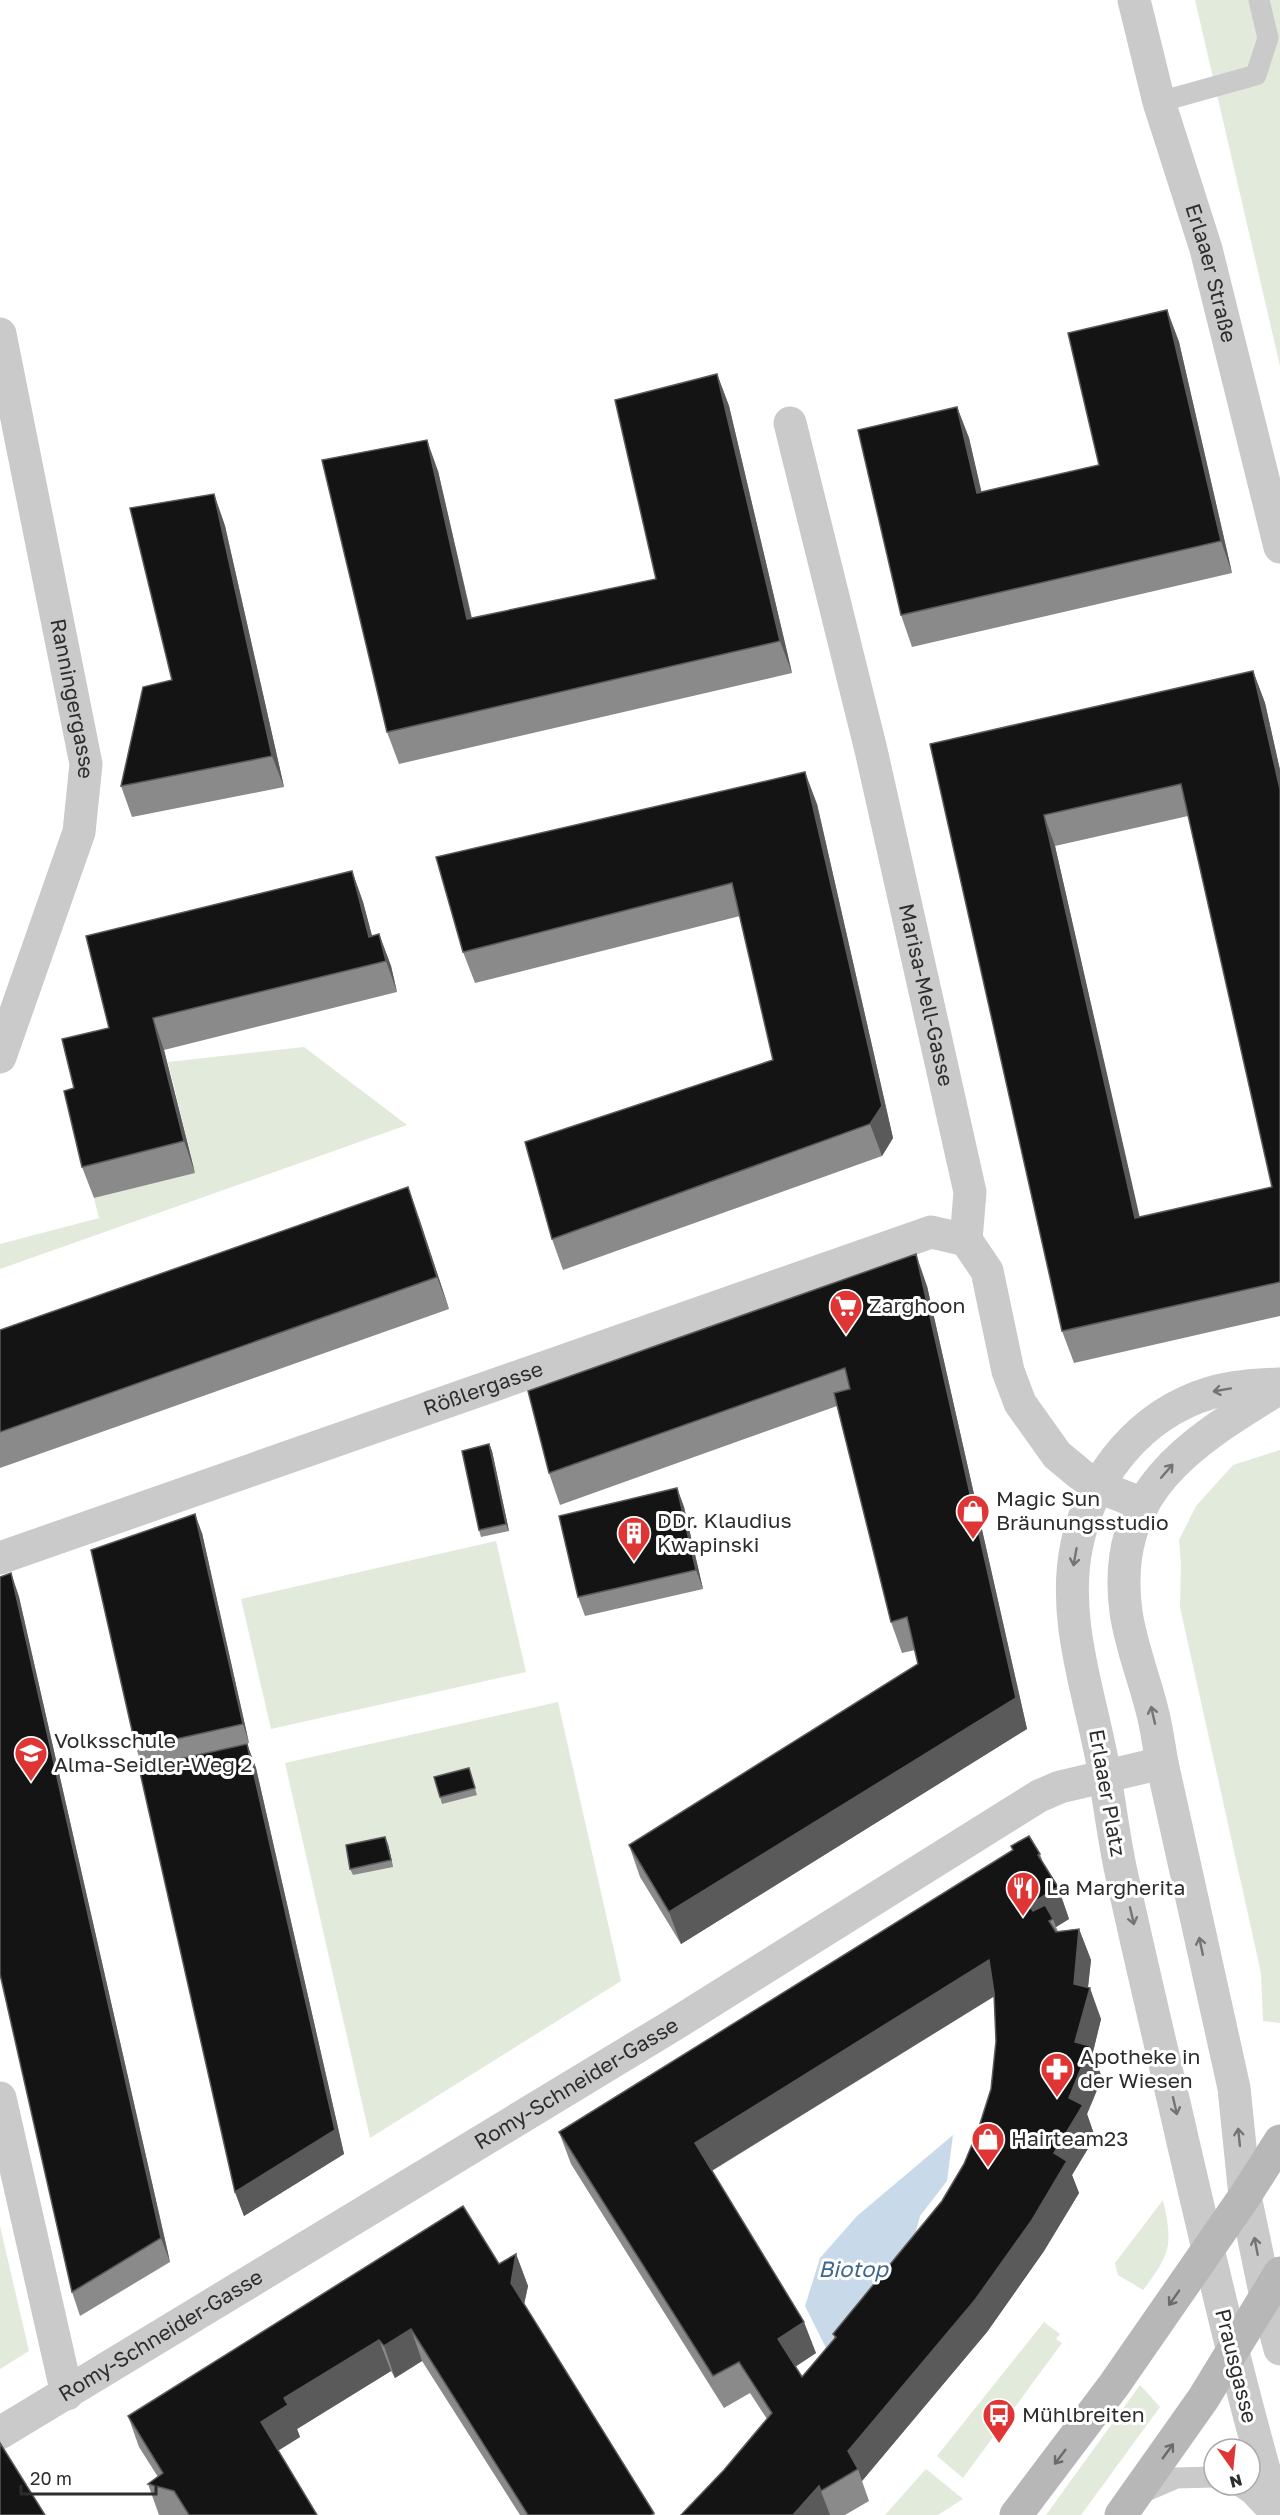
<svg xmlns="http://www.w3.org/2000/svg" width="1280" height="2515" viewBox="0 0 1280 2515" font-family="'Golos Text',sans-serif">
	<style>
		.green { fill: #e2eadb }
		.water { fill: #c8daea }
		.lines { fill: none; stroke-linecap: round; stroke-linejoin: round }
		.lane { stroke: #cacaca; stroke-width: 21 }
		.street { stroke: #cacaca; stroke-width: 33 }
		.secondary { stroke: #b7b7b7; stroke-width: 33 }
		.wall { fill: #8a8a8a; fill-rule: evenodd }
		.shaded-wall { fill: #5a5a5a }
		.building { fill: #141414; stroke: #5a5a5a; stroke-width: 1.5; fill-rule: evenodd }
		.oneway { stroke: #747474 }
		.oneway2 { stroke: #6b6b6b }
		.labels { text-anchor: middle; stroke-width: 6; stroke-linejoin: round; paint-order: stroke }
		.street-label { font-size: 21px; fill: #2d2d2d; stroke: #fff }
		.poi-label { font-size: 21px; fill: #2d2d2d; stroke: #fff; text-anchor: start }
		.water-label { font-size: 22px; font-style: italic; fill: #3e688c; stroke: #fff }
	</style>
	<rect width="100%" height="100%" fill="#fff"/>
	<!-- green -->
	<g class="green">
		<polygon points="1195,0 1280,0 1280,366"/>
		<polygon points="304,1047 407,1125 0,1269 0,1244 99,1218 94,1198 195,1172 168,1062"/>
		<polygon points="1280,1450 1280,2023 1263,2021 1261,1973 1180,1607 1181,1564 1179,1540 1196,1506 1233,1465"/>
		<polygon points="496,1541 526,1672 271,1729 241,1599"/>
		<polygon points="558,1702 621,1981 370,2138 285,1763"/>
		<path d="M1163,2200C1173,2245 1171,2253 1143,2290L1118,2275L1115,2263Z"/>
		<polygon points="0,2226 29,2351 0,2369"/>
		<polygon points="1044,2322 1060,2334 1056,2339 1062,2343 963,2478 937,2456"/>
		<polygon points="1140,2385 1160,2407 1081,2515 1046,2515"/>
		<polygon points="926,2469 963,2499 938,2515 885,2515"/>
	</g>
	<!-- water -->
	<polygon class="water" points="953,2135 947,2181 920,2216 912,2247 827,2350 805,2306 820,2258 857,2216"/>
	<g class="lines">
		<!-- lane -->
		<g class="lane">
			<polyline points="1159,102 1256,75 1268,38 1259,0"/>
			<polyline points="1238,2485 1250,2493 1271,2515"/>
			<polyline points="1139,2494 1176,2478 1214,2477"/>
		</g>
		<!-- street -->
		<g class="street">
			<path id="s1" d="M1134,0L1159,102L1206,249L1280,547"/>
			<path id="s2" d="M0,334L86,764L79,832L0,1057"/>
			<path id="s3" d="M790,423L871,750L970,1192L966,1240L987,1271L1008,1371L1020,1403L1057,1455L1080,1474L1099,1487L1143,1504"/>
			<path d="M1280,1388C1190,1443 1110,1491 1126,1612C1131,1647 1145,1680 1153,1714C1157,1730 1159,1747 1162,1763L1234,2088L1245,2196L1266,2297L1280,2349"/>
			<path id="s4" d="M0,1558L931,1232L966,1240"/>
			<polyline points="0,2098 67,2394"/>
			<path id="s5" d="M0,2433L670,2027L1039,1796L1060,1787L1162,1763"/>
			<path d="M1277,2515C1241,2392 1212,2267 1183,2142C1162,2050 1140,1959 1120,1867C1113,1833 1109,1799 1103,1765C1090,1694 1061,1618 1077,1544C1092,1474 1141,1414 1210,1393C1232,1386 1257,1385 1280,1384"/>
		</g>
		<!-- secondary -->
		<g class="secondary">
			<polyline points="1016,2515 1114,2385 1245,2196 1280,2141"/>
			<polyline points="1121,2515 1203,2399 1280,2273"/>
		</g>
	</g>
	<!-- wall -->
	<g class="wall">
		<polygon points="1167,310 1179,342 1232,573 912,647 901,615 957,407 969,438 981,492 1099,465"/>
		<polygon points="717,374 729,406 792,673 399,764 387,732 438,471 472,618 656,579"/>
		<polygon points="214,494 225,526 284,787 132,817 121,786 172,680"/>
		<path d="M1253,671L1265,703L1280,770V1316L1074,1363L1062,1331L930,744ZM1188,816L1272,1187L1139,1217L1055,846Z"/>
		<polygon points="817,804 893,1138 882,1156 563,1270 552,1239 773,1060 740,916 475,983 463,952"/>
		<polygon points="352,871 363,902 372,936 379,934 391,966 397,992 164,1050 195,1173 94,1198 82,1167 74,1088 109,1028"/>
		<polygon points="419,1218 449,1309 0,1468 0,1330"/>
		<polygon points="927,1286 1027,1729 681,1944 640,1877 629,1845 918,1664 915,1650 902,1653 891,1622 837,1406 560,1505 549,1473"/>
		<polygon points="489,1444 492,1451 509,1531 481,1537 479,1530"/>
		<polygon points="677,1488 684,1507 703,1589 585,1616 578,1597"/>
		<polygon points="202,1533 249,1743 160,1764 247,1744 256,1768 344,2154 244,2216 235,2192 143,1768 136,1748"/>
		<polygon points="11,1573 19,1597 170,2262 80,2316 72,2292"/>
		<polygon points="471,1775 477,1795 442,1804 440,1797"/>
		<polygon points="388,1844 393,1867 353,1875 350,1869"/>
		<path d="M1040,1854L1044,1866L1058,1887L1069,1919L1056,1927L1058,1931L1079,1929L1091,1960L1088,1987L1101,2019L1093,2052L1102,2078L1087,2114L1095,2137L1072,2175L1079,2193L1044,2251L987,2332L862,2481L869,2501L845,2515H681L724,2470L767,2419L750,2393L724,2408L571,2164L559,2132ZM995,1996L996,2041L991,2089L978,2130L964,2164L942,2201L833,2334L835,2339L802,2377L795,2367L816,2353L712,2171Z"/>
		<polygon points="516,2254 528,2286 524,2304 655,2515 520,2515 422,2361 395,2378 391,2371 297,2429 300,2437 278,2451 317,2515 159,2515 148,2484 158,2477 139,2447 128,2416 499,2264"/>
	</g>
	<!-- shaded-wall -->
	<g class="shaded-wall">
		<polygon points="1167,310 1179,342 1232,573 1221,541"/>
		<polygon points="717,374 729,406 792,673 780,641"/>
		<polygon points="957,407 969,438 989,524 977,493"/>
		<polygon points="427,440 438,471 479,651 467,619"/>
		<polygon points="214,494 225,526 284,787 272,756"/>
		<polygon points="1253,671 1265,703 1280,770 1280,789"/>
		<polygon points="805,772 817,804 893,1138 882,1156 870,1124"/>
		<polygon points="1044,815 1055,846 1147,1249 1135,1218"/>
		<polygon points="352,871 363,902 379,962 369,937"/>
		<polygon points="379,934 391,966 397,992 386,961"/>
		<polygon points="153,1018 164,1050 195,1173 184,1141"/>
		<polygon points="408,1187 419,1218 449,1309 437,1277"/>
		<polygon points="916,1254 927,1286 1027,1729 681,1944 669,1912 1016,1698"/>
		<polygon points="489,1444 492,1451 509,1531 506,1524"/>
		<polygon points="677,1488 684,1507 703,1589 696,1570"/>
		<polygon points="195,1514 202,1533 249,1743 243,1724"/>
		<polygon points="11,1573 19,1597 170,2262 161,2238"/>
		<polygon points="247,1744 256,1768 344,2154 244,2216 235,2192"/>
		<polygon points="385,1837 388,1844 393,1867 391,1860"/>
		<polygon points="1058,1887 1069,1919 1056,1927 1053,1919 1049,1921 1041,1936 1029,1905"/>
		<polygon points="1079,1929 1091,1960 1087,1996 1090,1988 1101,2019 1093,2052 1102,2078 1087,2114 1095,2137 1072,2175 1079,2193 1044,2251 987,2332 862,2481 858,2469 848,2451 1054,2153 1069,2098 1075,2042 1074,1984"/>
		<polygon points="989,1960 1001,1992 706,2174 695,2143"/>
		<polygon points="516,2254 528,2286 522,2314 511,2283"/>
		<polygon points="804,2322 816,2353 790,2370 778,2339"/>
		<polygon points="411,2329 422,2361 395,2378 384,2346"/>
		<polygon points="379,2340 391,2371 297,2429 300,2437 272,2454 261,2422 284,2398"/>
		<polygon points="819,2486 830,2515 793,2515"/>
	</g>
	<!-- building -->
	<g class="building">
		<polygon points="1167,310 1221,541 901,615 858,430 957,407 977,493 1099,465 1068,333"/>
		<polygon points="717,374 780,641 387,732 322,460 427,440 467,619 656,579 615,400"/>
		<polygon points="214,494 272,756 121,786 143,687 172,680 130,508"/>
		<path d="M1253,671L1280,789V1282L1062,1331L930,744ZM1181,784L1272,1187L1135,1218L1044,815Z"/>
		<polygon points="805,772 882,1106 870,1124 552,1239 525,1142 773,1060 732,883 463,952 436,857"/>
		<polygon points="352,871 369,937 379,934 386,961 153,1018 184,1141 82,1167 64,1091 74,1088 62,1039 109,1028 86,936"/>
		<polygon points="408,1187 437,1277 0,1432 0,1330"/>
		<polygon points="916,1254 1016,1698 669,1912 629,1845 918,1664 907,1617 891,1622 834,1393 850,1389 845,1368 549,1473 528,1391"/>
		<polygon points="489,1444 506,1524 479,1530 462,1451"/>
		<polygon points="677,1488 696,1570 578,1597 559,1516"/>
		<polygon points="195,1514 243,1724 136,1748 91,1550"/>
		<polygon points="11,1573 161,2238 72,2292 0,1974 0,1577"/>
		<polygon points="247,1744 335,2130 235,2192 139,1768"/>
		<polygon points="469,1768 475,1788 440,1797 434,1777"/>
		<path d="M1029,1836L1040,1854L1038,1855L1058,1887L1029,1905L1033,1911L1045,1905L1053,1919L1049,1921L1056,1932L1079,1929L1074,1984L1090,1988L1075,2042L1090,2046L1069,2098L1083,2105L1054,2153L1067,2161L1032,2220L975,2300L848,2451L858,2469L821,2491L819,2486L793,2515H681L724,2470L772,2413L739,2362L713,2376L559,2132L1013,1850L1011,1846ZM989,1960L994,1993L996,2041L991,2089L978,2130L964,2164L942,2201L833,2334L836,2337L802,2377L778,2339L804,2322L695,2143Z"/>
		<polygon points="385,1837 391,1860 350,1869 346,1845"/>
		<polygon points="463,2206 499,2264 516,2254 511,2283 654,2513 651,2515 528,2515 411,2329 384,2346 379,2340 284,2398 288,2405 261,2422 317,2515 189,2515 174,2491 148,2484 163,2473 128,2416"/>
		<polygon points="0,2443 45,2515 0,2515"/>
	</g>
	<!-- one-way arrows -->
	<defs><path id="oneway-shaft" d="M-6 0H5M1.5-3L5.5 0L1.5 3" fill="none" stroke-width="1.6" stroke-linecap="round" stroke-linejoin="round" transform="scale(1.5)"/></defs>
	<g class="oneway">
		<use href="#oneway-shaft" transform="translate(1222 1390) rotate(170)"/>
		<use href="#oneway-shaft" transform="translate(1167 1471) rotate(-49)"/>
		<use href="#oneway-shaft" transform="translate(1075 1557) rotate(100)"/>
		<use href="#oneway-shaft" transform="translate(1153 1715) rotate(-103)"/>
		<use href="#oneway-shaft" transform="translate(1132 1916) rotate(77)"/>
		<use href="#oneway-shaft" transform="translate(1201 1946) rotate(-102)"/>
		<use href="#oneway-shaft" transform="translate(1175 2106) rotate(77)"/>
		<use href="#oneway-shaft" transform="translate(1239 2137) rotate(-96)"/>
		<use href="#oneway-shaft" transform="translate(1256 2246) rotate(-101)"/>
	</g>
	<g class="oneway2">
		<use href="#oneway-shaft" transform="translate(1174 2298) rotate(125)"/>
		<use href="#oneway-shaft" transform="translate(1168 2451) rotate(-54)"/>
		<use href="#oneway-shaft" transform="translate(1060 2457) rotate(127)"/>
	</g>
	<!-- icons -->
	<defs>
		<symbol id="supermarket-pin" viewBox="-11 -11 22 30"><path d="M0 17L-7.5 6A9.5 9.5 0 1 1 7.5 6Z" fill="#df3535" stroke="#fff"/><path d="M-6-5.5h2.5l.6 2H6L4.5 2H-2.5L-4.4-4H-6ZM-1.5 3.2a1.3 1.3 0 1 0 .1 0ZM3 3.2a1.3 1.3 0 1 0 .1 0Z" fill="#fff"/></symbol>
		<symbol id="shop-pin" viewBox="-11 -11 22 30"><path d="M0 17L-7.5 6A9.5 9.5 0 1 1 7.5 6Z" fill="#df3535" stroke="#fff"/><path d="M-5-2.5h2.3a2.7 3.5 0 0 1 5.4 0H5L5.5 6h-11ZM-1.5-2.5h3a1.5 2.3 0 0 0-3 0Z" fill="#fff"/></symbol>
		<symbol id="building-pin" viewBox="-11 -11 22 30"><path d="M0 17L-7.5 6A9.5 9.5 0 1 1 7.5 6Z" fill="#df3535" stroke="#fff"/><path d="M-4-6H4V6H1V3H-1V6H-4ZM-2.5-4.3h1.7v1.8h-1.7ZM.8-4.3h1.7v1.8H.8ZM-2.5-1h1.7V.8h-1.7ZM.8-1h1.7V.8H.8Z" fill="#fff"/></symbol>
		<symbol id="school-pin" viewBox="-11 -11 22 30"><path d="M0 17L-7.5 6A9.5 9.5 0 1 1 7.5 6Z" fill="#df3535" stroke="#fff"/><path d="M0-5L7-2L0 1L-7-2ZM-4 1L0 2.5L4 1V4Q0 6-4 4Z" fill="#fff"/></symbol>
		<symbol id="restaurant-pin" viewBox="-11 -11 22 30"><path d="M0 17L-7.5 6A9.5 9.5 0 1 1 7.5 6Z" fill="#df3535" stroke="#fff"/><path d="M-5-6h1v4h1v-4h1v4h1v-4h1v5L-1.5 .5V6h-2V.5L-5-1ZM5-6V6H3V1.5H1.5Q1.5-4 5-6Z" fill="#fff"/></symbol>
		<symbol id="pharmacy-pin" viewBox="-11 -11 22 30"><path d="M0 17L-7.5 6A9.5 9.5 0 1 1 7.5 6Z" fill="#df3535" stroke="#fff"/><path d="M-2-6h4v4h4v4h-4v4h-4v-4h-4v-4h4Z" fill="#fff"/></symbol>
		<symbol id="bus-pin" viewBox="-11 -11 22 30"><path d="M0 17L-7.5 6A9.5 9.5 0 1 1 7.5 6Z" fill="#df3535" stroke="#fff"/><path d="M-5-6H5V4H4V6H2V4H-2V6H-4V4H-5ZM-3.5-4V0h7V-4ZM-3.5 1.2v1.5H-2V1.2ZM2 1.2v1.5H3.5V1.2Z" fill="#fff"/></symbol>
	</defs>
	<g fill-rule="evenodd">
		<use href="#supermarket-pin" x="827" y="1287" width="38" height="52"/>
		<use href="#shop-pin" x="954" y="1492" width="38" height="52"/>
		<use href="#building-pin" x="615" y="1514" width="38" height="52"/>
		<use href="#school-pin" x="12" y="1734" width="38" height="52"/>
		<use href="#restaurant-pin" x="1004" y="1869" width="38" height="52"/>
		<use href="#pharmacy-pin" x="1038" y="2050" width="38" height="52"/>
		<use href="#shop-pin" x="969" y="2120" width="38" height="52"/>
		<use href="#bus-pin" x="980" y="2396" width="38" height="52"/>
	</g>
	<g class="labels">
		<!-- street labels -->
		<g class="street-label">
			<text dy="7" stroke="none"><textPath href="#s1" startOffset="284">Erlaaer Straße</textPath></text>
			<text dy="7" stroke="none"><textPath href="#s2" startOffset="372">Ranningergasse</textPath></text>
			<text dy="7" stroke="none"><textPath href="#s3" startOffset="588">Marisa-Mell-Gasse</textPath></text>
			<text dy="7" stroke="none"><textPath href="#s4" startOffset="512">Rößlergasse</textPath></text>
			<text transform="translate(1107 1793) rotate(80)" y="7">Erlaaer Platz</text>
			<text dy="7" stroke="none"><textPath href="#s5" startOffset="674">Romy-Schneider-Gasse</textPath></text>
			<text dy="7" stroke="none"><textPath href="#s5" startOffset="188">Romy-Schneider-Gasse</textPath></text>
			<text transform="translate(1236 2366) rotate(76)" y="7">Prausgasse</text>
		</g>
		<!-- poi labels -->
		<g class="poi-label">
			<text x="869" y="1313">Zarghoon</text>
			<text x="996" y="1506">Magic Sun<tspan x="996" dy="24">Bräunungsstudio</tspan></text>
			<text x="657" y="1528">DDr. Klaudius<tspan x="657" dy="24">Kwapinski</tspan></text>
			<text x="54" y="1748">Volksschule<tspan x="54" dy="24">Alma-Seidler-Weg 2</tspan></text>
			<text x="1046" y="1895">La Margherita</text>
			<text x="1080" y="2064">Apotheke in<tspan x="1080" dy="24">der Wiesen</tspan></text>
			<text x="1011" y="2146">Hairteam23</text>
			<text x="1022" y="2422">Mühlbreiten</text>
		</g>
		<!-- water labels -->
		<g class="water-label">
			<text x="853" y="2277">Biotop</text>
		</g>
	</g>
	<!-- north arrow -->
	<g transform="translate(1232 2467) rotate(165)"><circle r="28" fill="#ffffff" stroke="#ababab" stroke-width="1.5"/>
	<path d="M0-4.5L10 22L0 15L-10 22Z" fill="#df3535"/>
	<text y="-9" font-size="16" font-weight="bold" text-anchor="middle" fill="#2d2d2d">N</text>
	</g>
	<!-- scale -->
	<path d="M21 2485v9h135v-9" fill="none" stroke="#2d2d2d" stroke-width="3"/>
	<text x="30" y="2485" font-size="18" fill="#2d2d2d" stroke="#ffffff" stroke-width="4.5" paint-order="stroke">20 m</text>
</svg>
